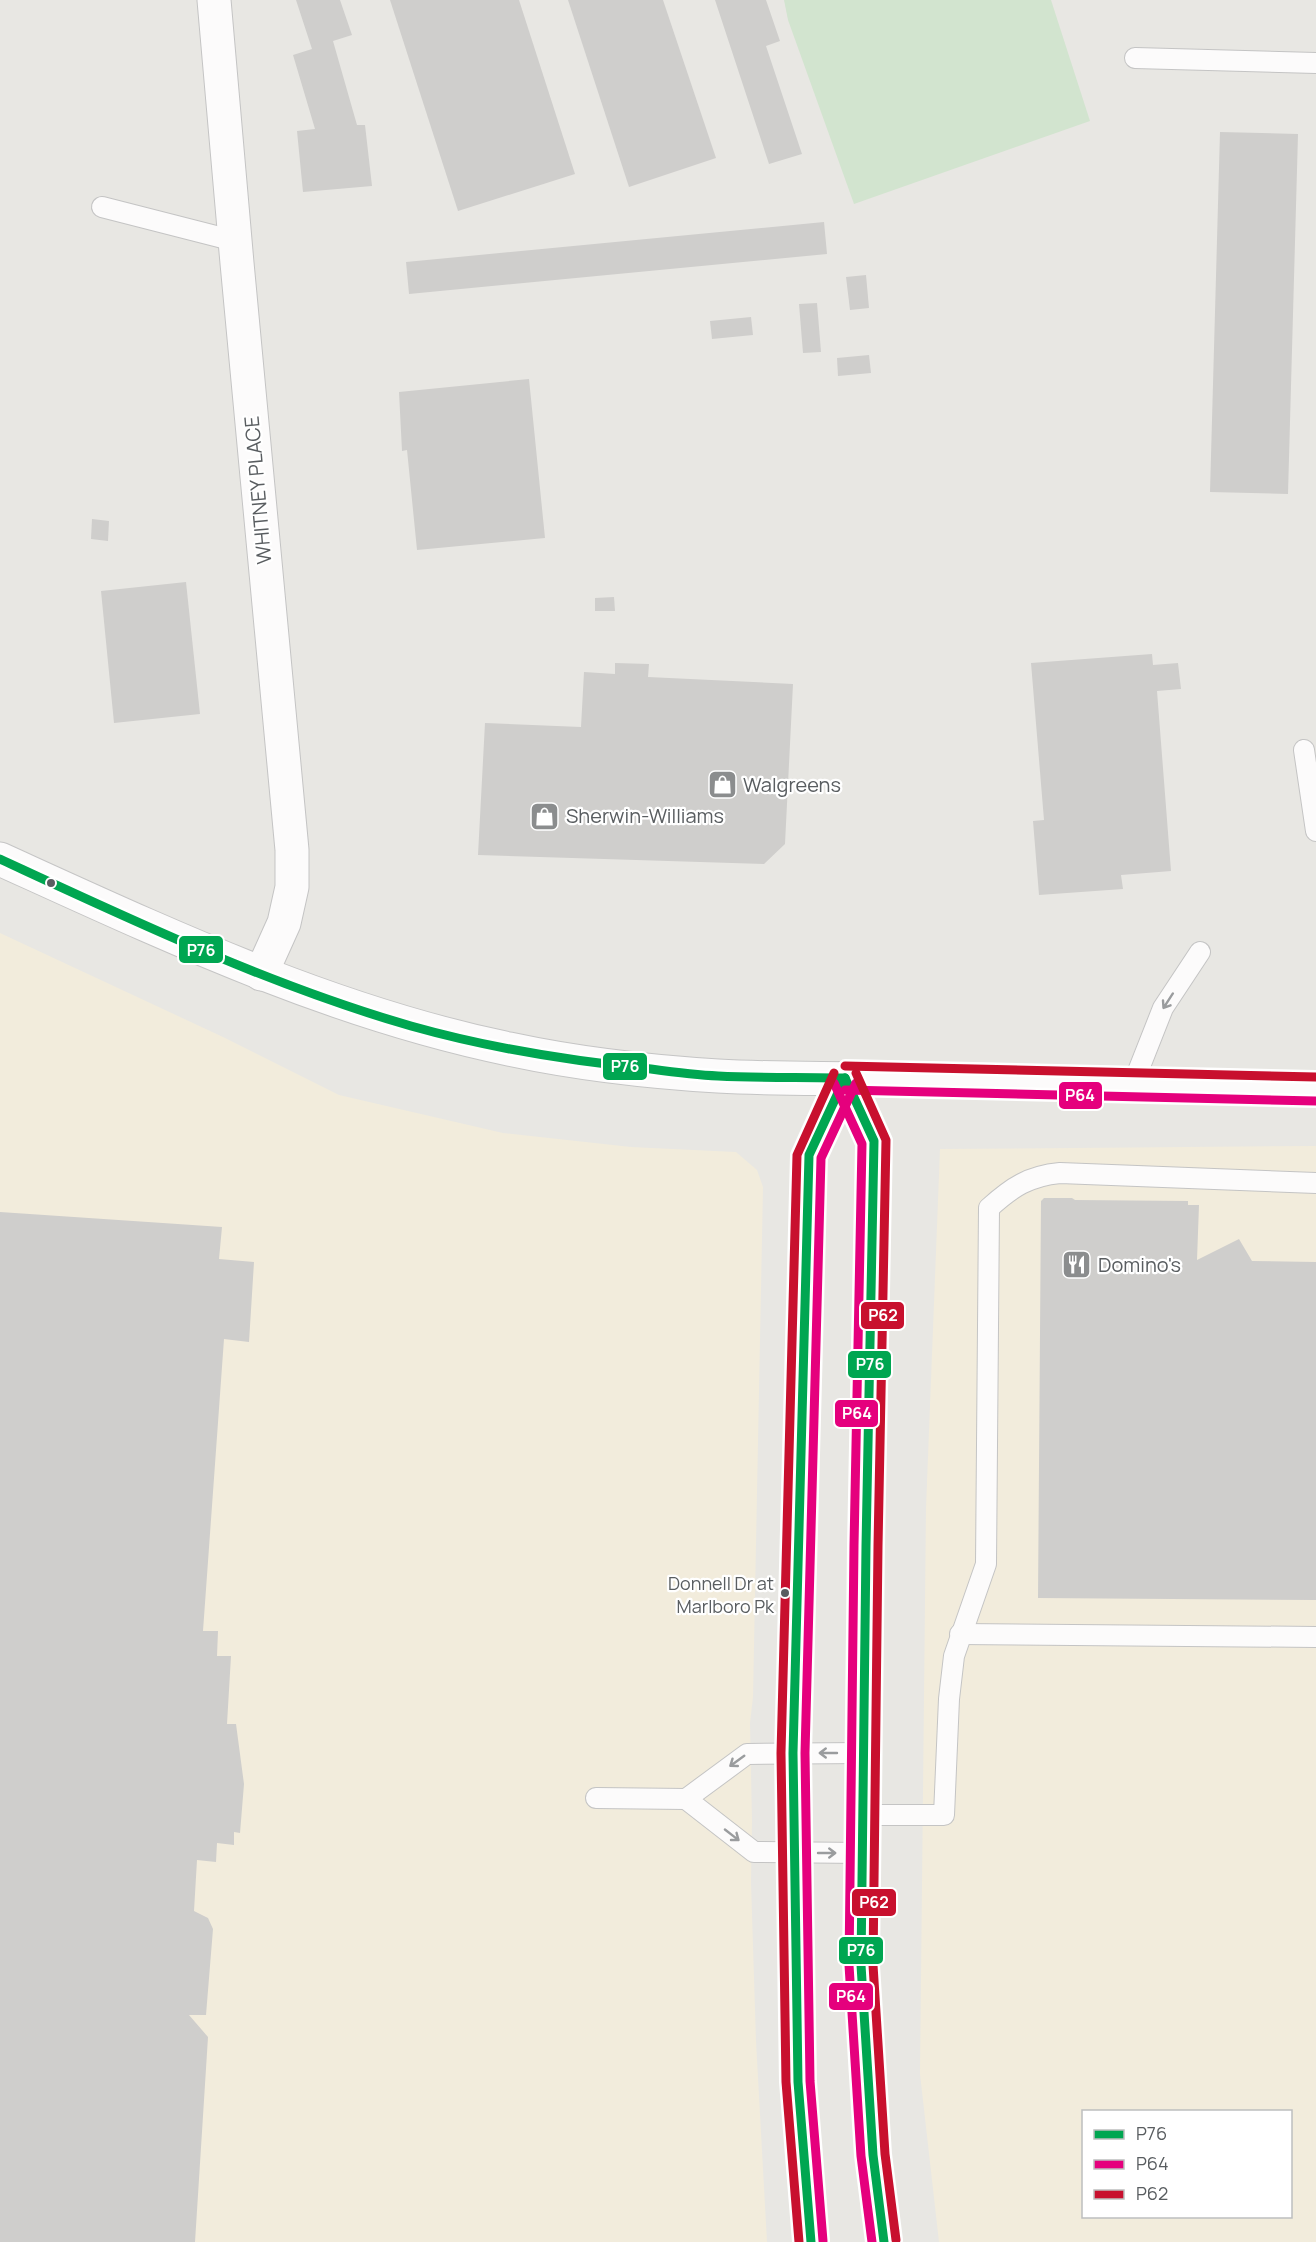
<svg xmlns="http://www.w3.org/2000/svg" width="1316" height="2242" viewBox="0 0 1316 2242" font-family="Manrope,sans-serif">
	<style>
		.commercial { fill: #f2ecdc; fill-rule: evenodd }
		.green { fill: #d2e4cf }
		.building { fill: #cfcecc }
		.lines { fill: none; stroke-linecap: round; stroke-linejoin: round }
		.service-casing { stroke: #c4c4c4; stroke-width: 22 }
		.minor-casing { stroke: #c4c4c4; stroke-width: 35 }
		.tertiary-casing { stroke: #c4c4c4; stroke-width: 35 }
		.secondary-casing { stroke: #c5c5c5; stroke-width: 35 }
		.service { stroke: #fcfbfb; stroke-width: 20 }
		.minor { stroke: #fcfbfb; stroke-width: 33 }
		.tertiary { stroke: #fcfbfb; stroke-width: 33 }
		.secondary { stroke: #fcfbfb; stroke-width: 33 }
		.bus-1-casing { stroke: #fff; stroke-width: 14 }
		.bus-2-casing { stroke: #fff; stroke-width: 14 }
		.bus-3-casing { stroke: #fff; stroke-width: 14 }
		.bus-1 { stroke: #00a651; stroke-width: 9 }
		.bus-2 { stroke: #e5007d; stroke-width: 9 }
		.bus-3 { stroke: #c8102e; stroke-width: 9 }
		.oneway { stroke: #9a9c9e }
		.bus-dot { fill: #595d60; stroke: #fff; stroke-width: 2 }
		.labels { text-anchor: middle; stroke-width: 4.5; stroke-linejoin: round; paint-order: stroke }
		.bus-label { font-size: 18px; fill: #595d60; stroke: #fff; text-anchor: end }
		.street-label { font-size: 20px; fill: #595d60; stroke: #fff }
		.poi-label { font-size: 20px; fill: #595d60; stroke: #fff; text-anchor: start }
		.line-badge { stroke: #fff; stroke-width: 2 }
		.badge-label { font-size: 16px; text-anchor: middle; font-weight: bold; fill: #fff }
	</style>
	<rect width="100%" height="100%" fill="#e8e7e3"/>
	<!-- commercial -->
	<g class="commercial">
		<polygon points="0,933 223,1037 339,1095 503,1133 631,1147 736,1152 757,1170 763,1187 753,1697 750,1723 752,1821 751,1882 756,2041 767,2242 0,2242"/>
		<path d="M1316,1146V2242H939L920,2074L926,1508L940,1149ZM1084,2112H1290V2216H1084Z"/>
	</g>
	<!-- green -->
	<polygon class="green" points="784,0 1051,0 1090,121 854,204 788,20"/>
	<!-- building -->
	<g class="building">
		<polygon points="296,0 340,0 352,35 333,41 357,125 365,125 372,186 303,192 297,131 315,129 293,55 312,49"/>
		<polygon points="390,0 519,0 575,174 458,211"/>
		<polygon points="568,0 663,0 716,158 629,187"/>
		<polygon points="715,0 766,0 780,41 766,46 802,154 769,164"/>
		<polygon points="1220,132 1298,134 1288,494 1210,492"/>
		<polygon points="824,222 827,254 409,294 406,262"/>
		<polygon points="866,275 869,308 850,310 846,277"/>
		<polygon points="817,303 821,352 803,353 799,304"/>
		<polygon points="751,317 753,335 712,339 710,321"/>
		<polygon points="869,355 871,373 838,376 837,358"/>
		<polygon points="529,379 545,538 417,550 407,450 402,451 399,392"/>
		<polygon points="92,519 109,521 108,541 91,539"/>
		<polygon points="186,582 200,714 114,723 101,591"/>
		<polygon points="614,597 615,611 595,611 595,598"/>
		<polygon points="1152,654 1153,665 1178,663 1181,689 1157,691 1171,871 1121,875 1123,889 1039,895 1033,821 1044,820 1031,663"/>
		<polygon points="615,663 649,664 648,677 793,684 785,844 764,864 478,855 485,723 581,727 584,672 615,674"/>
		<polygon points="1044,1198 1072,1198 1075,1200 1188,1201 1188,1205 1199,1205 1197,1260 1239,1239 1252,1261 1316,1262 1316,1600 1038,1598 1041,1201"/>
		<polygon points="0,1212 222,1227 219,1259 254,1262 249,1342 224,1339 203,1631 218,1631 217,1656 231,1656 227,1724 236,1724 244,1784 240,1833 234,1832 234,1845 217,1843 216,1862 197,1860 194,1911 208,1918 213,1929 206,2015 189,2015 208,2037 195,2242 0,2242"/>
	</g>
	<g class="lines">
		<defs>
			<g id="service">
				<polyline points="1135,58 1316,63"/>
				<polyline points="102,207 235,241"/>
				<polyline points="1304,750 1316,831"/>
				<polyline points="1133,1084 1163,1008 1200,952"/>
				<polyline points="960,1634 1316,1637"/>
				<polyline points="596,1798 686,1799 747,1754 863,1753"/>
				<polyline points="686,1799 754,1852 862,1853"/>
				<path d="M862,1815H944L949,1699L954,1656L986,1564L989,1208C1012,1187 1029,1176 1060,1173L1316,1183"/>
			</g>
			<polyline id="minor" points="214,0 237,263 292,850 292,887 284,923 261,974"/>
			<g id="tertiary">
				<polyline points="845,1078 874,1141 866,1546 861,1965 873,2155 884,2242"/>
				<polyline points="811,2242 798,2082 793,1753 809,1155 845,1078"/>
			</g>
			<path id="secondary" d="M0,859C165,934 330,1012 509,1049C574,1063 651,1072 718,1076C770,1079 822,1078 874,1079C1021,1083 1169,1085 1316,1089"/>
		</defs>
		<!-- service casing -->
		<use href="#service" class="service-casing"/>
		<!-- minor casing -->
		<use href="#minor" class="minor-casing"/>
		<!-- tertiary casing -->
		<use href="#tertiary" class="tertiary-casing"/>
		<!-- secondary casing -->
		<use href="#secondary" class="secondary-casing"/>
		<!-- service -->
		<use href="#service" class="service"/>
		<!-- minor -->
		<use href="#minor" class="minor"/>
		<!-- tertiary -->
		<use href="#tertiary" class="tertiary"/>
		<!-- secondary -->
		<use href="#secondary" class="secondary"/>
		<defs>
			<g id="bus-1">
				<path d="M0,859C134,921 269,985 411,1026C489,1048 570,1061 651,1069C673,1072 696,1075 718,1076C760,1078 803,1077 845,1078"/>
				<polyline points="845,1078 874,1141 866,1546 861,1965 873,2155 884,2242"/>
				<polyline points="811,2242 798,2082 793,1753 809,1155 845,1078"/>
			</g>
			<g id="bus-2">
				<polyline points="834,1083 862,1144 854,1546 849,1965 861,2156 872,2242"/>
				<polyline points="845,1090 1316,1101"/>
				<polyline points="823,2241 810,2081 805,1753 821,1158 856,1083"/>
			</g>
			<g id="bus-3">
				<polyline points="845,1066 1316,1077"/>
				<polyline points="856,1073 886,1140 878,1546 873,1965 885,2154 896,2240"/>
				<polyline points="799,2242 786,2082 781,1753 797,1155 834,1073"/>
			</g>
		</defs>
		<!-- bus-1 casing -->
		<use href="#bus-1" class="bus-1-casing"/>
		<!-- bus-2 casing -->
		<use href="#bus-2" class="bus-2-casing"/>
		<!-- bus-3 casing -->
		<use href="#bus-3" class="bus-3-casing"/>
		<!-- bus-1 -->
		<use href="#bus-1" class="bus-1"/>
		<!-- bus-2 -->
		<use href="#bus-2" class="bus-2"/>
		<!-- bus-3 -->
		<use href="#bus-3" class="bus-3"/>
	</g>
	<!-- one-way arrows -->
	<defs><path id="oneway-shaft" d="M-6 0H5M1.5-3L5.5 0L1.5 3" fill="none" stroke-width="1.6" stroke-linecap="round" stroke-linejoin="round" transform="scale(1.5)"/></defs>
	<g class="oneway">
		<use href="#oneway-shaft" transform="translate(1168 1001) rotate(123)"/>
		<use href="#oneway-shaft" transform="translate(828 1753) rotate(-180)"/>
		<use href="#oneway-shaft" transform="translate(737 1761) rotate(144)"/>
		<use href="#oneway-shaft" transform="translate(732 1835) rotate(38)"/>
		<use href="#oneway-shaft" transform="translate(827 1853)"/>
	</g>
	<!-- icons -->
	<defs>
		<symbol id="shop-square" viewBox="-11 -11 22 22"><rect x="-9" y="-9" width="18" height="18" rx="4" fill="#8b8d8e" stroke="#fff"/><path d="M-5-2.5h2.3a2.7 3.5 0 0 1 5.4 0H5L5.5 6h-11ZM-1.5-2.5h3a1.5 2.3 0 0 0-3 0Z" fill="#fff"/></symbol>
		<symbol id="restaurant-square" viewBox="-11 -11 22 22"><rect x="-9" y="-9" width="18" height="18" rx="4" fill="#8b8d8e" stroke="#fff"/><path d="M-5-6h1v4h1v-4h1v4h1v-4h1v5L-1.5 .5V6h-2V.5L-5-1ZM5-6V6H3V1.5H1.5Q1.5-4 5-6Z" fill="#fff"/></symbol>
	</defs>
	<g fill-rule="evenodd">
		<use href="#shop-square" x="706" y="768" width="33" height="33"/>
		<use href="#shop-square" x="528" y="800" width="33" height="33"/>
		<use href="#restaurant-square" x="1060" y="1248" width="33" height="33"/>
	</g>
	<!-- markers -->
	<g class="bus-dot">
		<circle cx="51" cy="883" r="5"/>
		<circle cx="785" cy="1593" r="5"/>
	</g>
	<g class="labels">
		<!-- bus labels -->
		<g class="bus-label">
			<text x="774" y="1590">Donnell Dr at<tspan x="774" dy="23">Marlboro Pk</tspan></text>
		</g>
		<!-- street labels -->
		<g class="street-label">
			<text transform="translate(258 490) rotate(-95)" y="7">WHITNEY PLACE</text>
		</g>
		<!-- poi labels -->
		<g class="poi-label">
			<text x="743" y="792">Walgreens</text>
			<text x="566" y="823">Sherwin-Williams</text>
			<text x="1098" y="1272">Domino's</text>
		</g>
	</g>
	<g class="line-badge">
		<rect x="178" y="935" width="46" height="29" rx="6" fill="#00a651"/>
		<rect x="602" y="1052" width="46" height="29" rx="6" fill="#00a651"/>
		<rect x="1058" y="1081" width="45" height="29" rx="6" fill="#e5007d"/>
		<rect x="860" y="1301" width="45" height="29" rx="6" fill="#c8102e"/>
		<rect x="847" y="1350" width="45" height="29" rx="6" fill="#00a651"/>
		<rect x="834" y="1399" width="45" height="29" rx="6" fill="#e5007d"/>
		<rect x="851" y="1888" width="46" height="29" rx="6" fill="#c8102e"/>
		<rect x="838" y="1936" width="46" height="29" rx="6" fill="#00a651"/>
		<rect x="828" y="1982" width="46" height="29" rx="6" fill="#e5007d"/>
	</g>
	<g class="badge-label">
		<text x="201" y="956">P76</text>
		<text x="625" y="1072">P76</text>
		<text x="1080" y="1101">P64</text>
		<text x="883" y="1321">P62</text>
		<text x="870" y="1370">P76</text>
		<text x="857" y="1419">P64</text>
		<text x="874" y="1908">P62</text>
		<text x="861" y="1956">P76</text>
		<text x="851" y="2002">P64</text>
	</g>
	<!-- legend -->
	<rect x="1082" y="2110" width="210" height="108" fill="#ffffff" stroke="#bdbebf" stroke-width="1.5"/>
	<rect x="1094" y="2130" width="30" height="9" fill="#00a651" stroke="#bdbebf" stroke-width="1.5"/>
	<text x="1136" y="2140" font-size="18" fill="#595d60">P76</text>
	<rect x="1094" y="2160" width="30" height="9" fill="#e5007d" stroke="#bdbebf" stroke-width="1.5"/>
	<text x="1136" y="2170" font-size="18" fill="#595d60">P64</text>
	<rect x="1094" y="2190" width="30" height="9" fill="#c8102e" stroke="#bdbebf" stroke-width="1.5"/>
	<text x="1136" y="2200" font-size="18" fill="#595d60">P62</text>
</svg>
